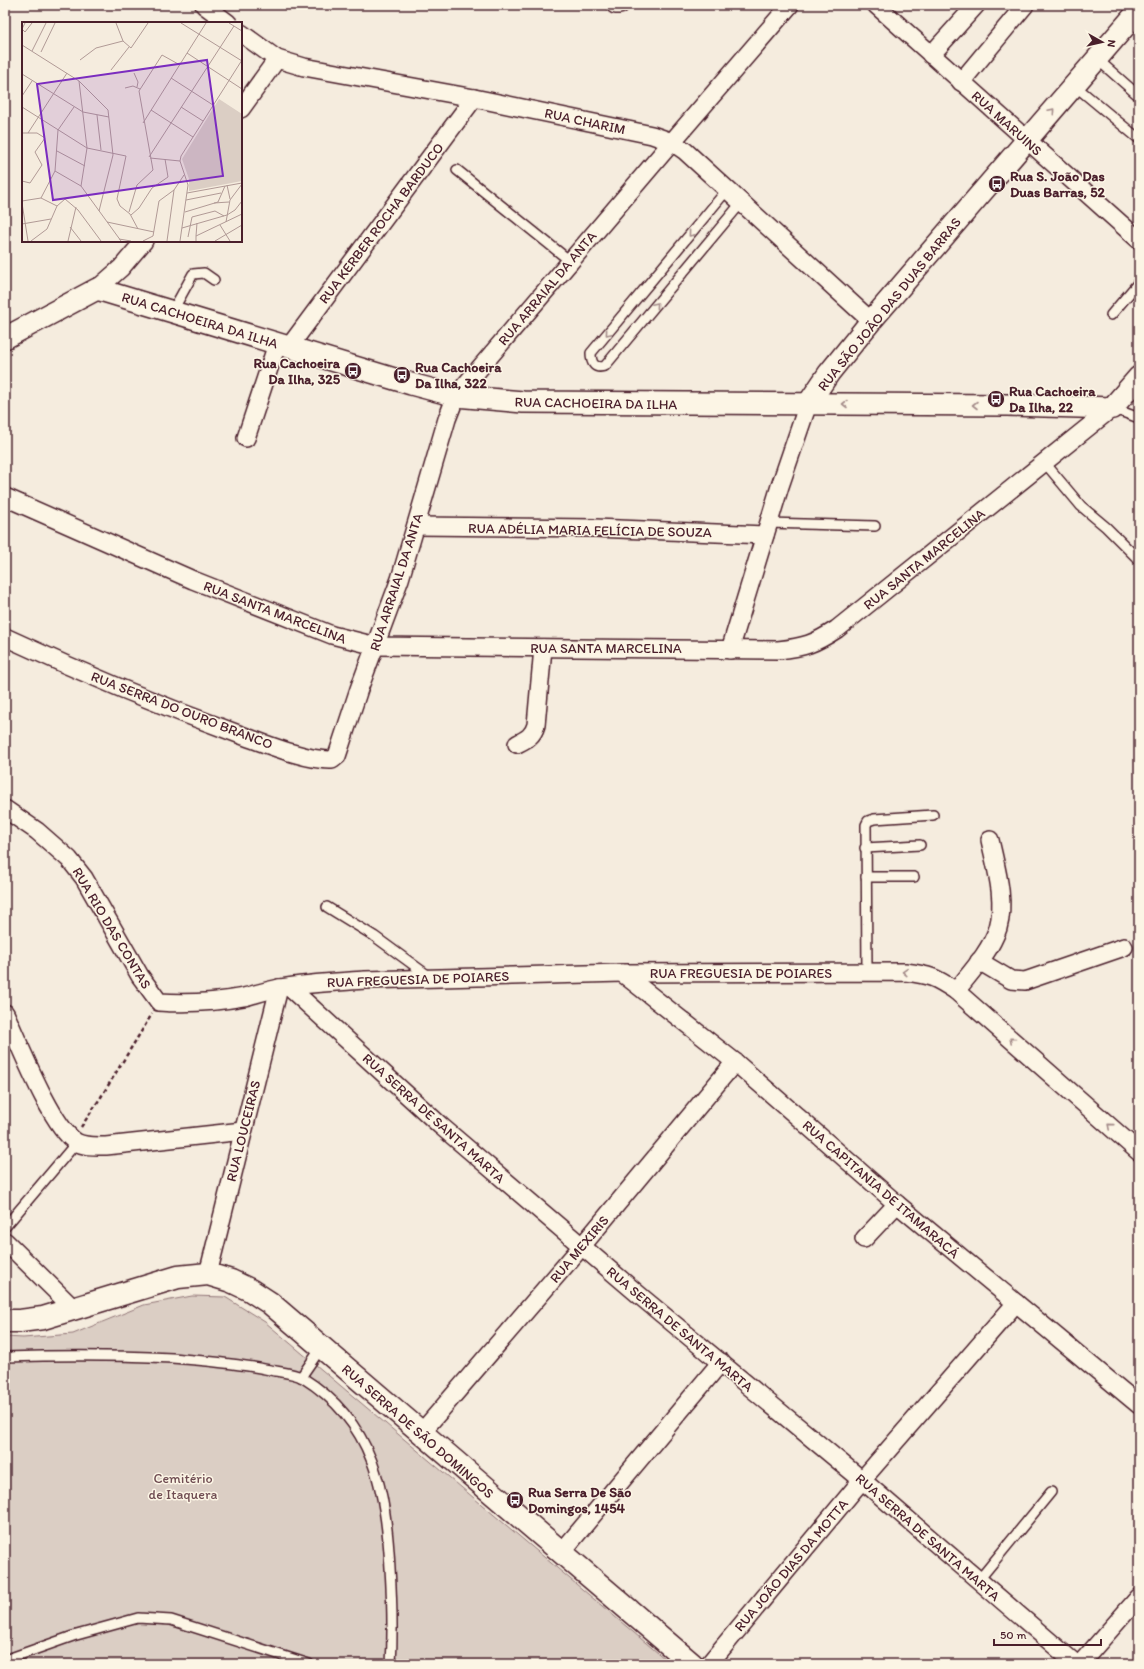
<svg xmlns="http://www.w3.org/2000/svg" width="1144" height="1669" viewBox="0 0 1144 1669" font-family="Itim,sans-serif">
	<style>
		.green { fill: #dbcec4; stroke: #927678 }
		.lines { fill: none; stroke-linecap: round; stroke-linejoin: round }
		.service-casing { stroke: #4a1f2b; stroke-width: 12 }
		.minor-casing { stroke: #4a1f2b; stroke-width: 20 }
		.tertiary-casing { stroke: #4a1f2b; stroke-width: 24 }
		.secondary-casing { stroke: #4a1f2b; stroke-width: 25 }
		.path { stroke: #4a1f2b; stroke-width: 2.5; stroke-dasharray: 4 3; stroke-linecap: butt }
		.service { stroke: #fcf5e5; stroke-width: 9 }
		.minor { stroke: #fcf5e5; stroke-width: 17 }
		.tertiary { stroke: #fcf5e5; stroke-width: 21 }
		.secondary { stroke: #fcf5e5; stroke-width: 22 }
		.oneway { stroke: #a38a88 }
		.labels { text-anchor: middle; stroke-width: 3; stroke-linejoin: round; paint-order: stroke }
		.street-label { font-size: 14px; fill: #4a1f2b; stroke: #fcf5e5 }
		.poi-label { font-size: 14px; font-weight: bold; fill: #4a1f2b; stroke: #fcf5e5; text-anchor: start }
		.park-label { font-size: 14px; fill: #6e4b51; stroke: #fcf5e5 }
		.inset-road { fill: none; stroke: #b19a96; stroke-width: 1 }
		.view { fill: #7b2cbf; fill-opacity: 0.15; stroke: #7b2cbf; stroke-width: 2 }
		.inset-edge { fill: none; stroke: #4a1f2b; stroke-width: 2 }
	</style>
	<rect width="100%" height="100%" fill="#f5ecde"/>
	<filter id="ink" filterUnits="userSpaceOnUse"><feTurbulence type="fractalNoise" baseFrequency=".025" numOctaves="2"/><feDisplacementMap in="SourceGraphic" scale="8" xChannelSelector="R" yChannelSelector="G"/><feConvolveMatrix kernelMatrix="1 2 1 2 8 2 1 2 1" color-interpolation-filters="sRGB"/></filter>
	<g filter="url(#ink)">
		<!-- green -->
		<polygon class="green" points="192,1296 225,1297 265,1322 671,1664 5,1664 5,1337 23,1338 73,1334 144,1305"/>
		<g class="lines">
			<defs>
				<g id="service">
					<polyline points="1097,59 1139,96"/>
					<polyline points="1074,85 1139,139"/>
					<polyline points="457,170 570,261"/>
					<path d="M727,190L591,353C591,364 595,369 605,366L741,203"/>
					<polyline points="172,312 193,274 204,273 214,280"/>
					<polyline points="1111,315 1139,282"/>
					<polyline points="1112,408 1139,418"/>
					<polyline points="1045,463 1081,506 1106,527 1139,560"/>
					<polyline points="768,523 875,526"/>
					<polyline points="865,848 920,845"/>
					<polyline points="866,877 914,877"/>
					<polyline points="327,907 374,936 430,977"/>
					<polyline points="867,972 866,825 868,821 874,819 933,815"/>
					<polyline points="5,1227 77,1142"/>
					<path d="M5,1357C61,1355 116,1355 172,1358C205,1361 237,1363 270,1370C280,1372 294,1373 303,1378C374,1422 386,1491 390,1568C392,1600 393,1632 391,1664"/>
					<polyline points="301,1377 321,1348"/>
					<polyline points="978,1581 1051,1492"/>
					<polyline points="5,1660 73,1636 138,1618 171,1620 309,1664"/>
				</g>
				<g id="minor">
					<polyline points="204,5 228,23"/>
					<polyline points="615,5 620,5"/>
					<polyline points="876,5 1139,240"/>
					<polyline points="241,33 277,59 304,67 474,98 652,135 672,142 685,151 871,321"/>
					<polyline points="931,55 976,5"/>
					<polyline points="961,82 1025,5"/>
					<polyline points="241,109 277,59"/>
					<polyline points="97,289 121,268 144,241"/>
					<polyline points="289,347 474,98"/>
					<polyline points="246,438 277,344"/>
					<path d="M5,497L193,580L332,635L376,646L778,650C805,647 814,644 837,629L1112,408"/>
					<polyline points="416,526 595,528 765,535"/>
					<path d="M5,637C82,673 161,706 241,735C266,744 307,761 332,760L337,756L340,747L359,689L400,579L447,419L456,396L672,142L790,5"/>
					<polyline points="730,650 780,486 808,404"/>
					<path d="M517,744C527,739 533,736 536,725L543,648"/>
					<path d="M5,809L37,831L69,859L84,878L140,976L159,1002C187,1004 217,1002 244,997C256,994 268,990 280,988C308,983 337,982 365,980L622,973L905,972C930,975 935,977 956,991L1139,1152"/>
					<polyline points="979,961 1011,980 1025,981 1124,947"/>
					<polyline points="622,973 735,1062 897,1204 1139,1405"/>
					<polyline points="289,987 441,1126 645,1300 862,1480 1076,1664"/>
					<path d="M956,991C971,972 990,952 998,928C1006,900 996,868 990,840"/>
					<path d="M5,1013C19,1043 51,1126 76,1142C85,1147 97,1146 106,1146L243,1131"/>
					<polyline points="864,1239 897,1204"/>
					<polyline points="5,1241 74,1309"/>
					<polyline points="208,1274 279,988"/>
					<polyline points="421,1433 582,1246 735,1062"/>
					<polyline points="561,1553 721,1362"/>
					<polyline points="709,1664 862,1480 1016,1303"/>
					<polyline points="1080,1664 1139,1597"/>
				</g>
				<g id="tertiary">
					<polyline points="5,338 97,289 411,384 456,396 523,402 1007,405 1112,408 1139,377"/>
					<polyline points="808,404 829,373 871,321 1139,10"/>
				</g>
				<polyline id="secondary" points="5,1321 20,1321 43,1318 178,1277 208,1274 231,1281 250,1290 270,1303 692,1664"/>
			</defs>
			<!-- service casing -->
			<use href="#service" class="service-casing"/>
			<!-- minor casing -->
			<use href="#minor" class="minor-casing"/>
			<!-- tertiary casing -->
			<use href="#tertiary" class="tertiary-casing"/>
			<!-- secondary casing -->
			<use href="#secondary" class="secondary-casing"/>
			<!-- path -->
			<polyline class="path" points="81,1127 101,1097 152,1014"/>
			<!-- service -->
			<use href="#service" class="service"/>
			<!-- minor -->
			<use href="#minor" class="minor"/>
			<!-- tertiary -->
			<use href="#tertiary" class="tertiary"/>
			<!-- secondary -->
			<use href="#secondary" class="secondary"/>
		</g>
		<!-- one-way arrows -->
		<defs><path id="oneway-chevron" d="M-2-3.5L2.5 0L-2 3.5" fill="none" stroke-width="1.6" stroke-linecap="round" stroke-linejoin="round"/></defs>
		<g class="oneway">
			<use href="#oneway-chevron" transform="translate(1052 111) rotate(-49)"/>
			<use href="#oneway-chevron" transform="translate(691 234) rotate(130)"/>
			<use href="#oneway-chevron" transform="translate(656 305) rotate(-50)"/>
			<use href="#oneway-chevron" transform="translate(608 333) rotate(130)"/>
			<use href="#oneway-chevron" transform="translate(845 404) rotate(-180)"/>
			<use href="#oneway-chevron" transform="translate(975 405) rotate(-180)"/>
			<use href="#oneway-chevron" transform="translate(905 972) rotate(-177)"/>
			<use href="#oneway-chevron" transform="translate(1012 1040) rotate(-139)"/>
			<use href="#oneway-chevron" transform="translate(1110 1126) rotate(-139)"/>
		</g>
	</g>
	<!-- icons -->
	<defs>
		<symbol id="bus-disc" viewBox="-11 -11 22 22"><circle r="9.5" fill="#4a1f2b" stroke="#fcf5e5"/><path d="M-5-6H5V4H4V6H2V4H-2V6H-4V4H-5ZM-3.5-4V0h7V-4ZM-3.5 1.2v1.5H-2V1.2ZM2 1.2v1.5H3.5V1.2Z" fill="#fff"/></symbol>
	</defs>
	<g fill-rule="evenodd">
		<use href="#bus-disc" x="987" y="174" width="20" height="20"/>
		<use href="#bus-disc" x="343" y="361" width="20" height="20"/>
		<use href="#bus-disc" x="392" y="365" width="20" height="20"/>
		<use href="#bus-disc" x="986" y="389" width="20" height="20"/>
		<use href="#bus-disc" x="505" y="1490" width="20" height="20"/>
	</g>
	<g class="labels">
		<!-- street labels -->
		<g class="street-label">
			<text transform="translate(585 121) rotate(12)" y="5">RUA CHARIM</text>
			<text transform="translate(1007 123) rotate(42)" y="5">RUA MARUINS</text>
			<text transform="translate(381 223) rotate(-53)" y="5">RUA KERBER ROCHA BARDUCO</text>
			<text transform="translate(547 288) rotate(-50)" y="5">RUA ARRAIAL DA ANTA</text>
			<text transform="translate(889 304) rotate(-51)" y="5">RUA SÃO JOÃO DAS DUAS BARRAS</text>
			<text transform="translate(200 320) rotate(17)" y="5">RUA CACHOEIRA DA ILHA</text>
			<text transform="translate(596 403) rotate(1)" y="5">RUA CACHOEIRA DA ILHA</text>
			<text transform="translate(590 530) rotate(1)" y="5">RUA ADÉLIA MARIA FELÍCIA DE SOUZA</text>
			<text transform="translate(924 559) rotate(-39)" y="5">RUA SANTA MARCELINA</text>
			<text transform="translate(396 582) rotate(-72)" y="5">RUA ARRAIAL DA ANTA</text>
			<text transform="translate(275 612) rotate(21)" y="5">RUA SANTA MARCELINA</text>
			<text x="606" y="653">RUA SANTA MARCELINA</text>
			<text transform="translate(182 710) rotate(21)" y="5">RUA SERRA DO OURO BRANCO</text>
			<text transform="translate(112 928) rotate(59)" y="5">RUA RIO DAS CONTAS</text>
			<text x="741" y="978">RUA FREGUESIA DE POIARES</text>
			<text transform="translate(418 979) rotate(-2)" y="5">RUA FREGUESIA DE POIARES</text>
			<text transform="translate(434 1118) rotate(42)" y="5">RUA SERRA DE SANTA MARTA</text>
			<text transform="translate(243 1131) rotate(-76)" y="5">RUA LOUCEIRAS</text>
			<text transform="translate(881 1189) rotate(41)" y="5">RUA CAPITANIA DE ITAMARACÁ</text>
			<text transform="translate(579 1249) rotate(-50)" y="5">RUA MEXIRIS</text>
			<text transform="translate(680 1329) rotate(40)" y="5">RUA SERRA DE SANTA MARTA</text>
			<text transform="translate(418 1431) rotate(41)" y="5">RUA SERRA DE SÃO DOMINGOS</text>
			<text transform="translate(928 1537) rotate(41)" y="5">RUA SERRA DE SANTA MARTA</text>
			<text transform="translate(791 1565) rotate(-50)" y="5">RUA JOÃO DIAS DA MOTTA</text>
		</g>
		<!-- poi labels -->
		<g class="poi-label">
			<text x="1010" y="181">Rua S. João Das<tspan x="1010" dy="16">Duas Barras, 52</tspan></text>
			<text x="340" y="368" text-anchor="end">Rua Cachoeira<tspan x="340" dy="16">Da Ilha, 325</tspan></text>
			<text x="415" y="372">Rua Cachoeira<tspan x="415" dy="16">Da Ilha, 322</tspan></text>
			<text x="1009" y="396">Rua Cachoeira<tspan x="1009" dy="16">Da Ilha, 22</tspan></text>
			<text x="528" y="1497">Rua Serra De São<tspan x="528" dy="16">Domingos, 1454</tspan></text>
		</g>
		<!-- park labels -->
		<g class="park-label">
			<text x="183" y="1483">Cemitério<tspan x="183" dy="16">de Itaquera</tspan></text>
		</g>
	</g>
	<!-- overview -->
	<g transform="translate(22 22)">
		<rect width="220" height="220" fill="#f5ecde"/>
		<path d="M197,77L220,92V159L167,169V157L160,137Z" fill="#dbcec4"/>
		<path class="inset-road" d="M3,1L0,7L3,10L10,1M94,1L101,19L109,26L126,1M159,1L220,39M207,1L220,9M0,23L57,59L86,88L91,133L77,189M10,29L24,1M19,30L33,1M165,31L220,67M58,38L74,26L101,19M89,48L107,25M112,51L116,60L115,65M0,52L61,90L87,95M149,56L191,83M57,59L65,126L59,164M103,66L111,64L118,67M0,74L10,59M0,85L65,126L104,134L95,177L98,184L108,192L116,207M159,85L181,99M129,88L171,115M75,93L79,128M121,101L184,1M0,111H15L23,116L13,130L20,143L8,161L0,159M6,111L45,51M35,129L63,144M127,135L212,4M128,136L158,139M33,149L59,164L99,219M205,163L208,177M165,171L220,161M19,176L33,149L36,108L52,85M164,178L199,171M0,179L19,176L35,184M0,181L6,219M192,181L207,180M107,190L115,163L131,148L117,69L140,33L158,43M163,190L196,180L203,164M109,193L117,186L130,166L146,155L143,137M85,200L132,210M204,200L208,178L220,162M0,202L29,197M198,203L208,219M48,205L59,219M160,206L205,193L213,188L220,179M174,214L175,201M166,215L170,195L193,189L202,194M97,217L109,219M9,219L25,207L35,184L43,177L56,188L79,219M46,219L54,185M121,219L131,214L137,179L152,168M145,219L152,168L162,153M158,219L166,163L158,139L159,134L220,38M174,219V214L220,192M193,219L220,203"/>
		<path class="view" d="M185,38L201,154L31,178L15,62Z"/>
		<rect width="220" height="220" class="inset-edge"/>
	</g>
	<!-- margin -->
	<rect width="1144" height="1669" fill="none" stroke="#fcf5e5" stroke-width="20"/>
	<rect x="10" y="10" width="1124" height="1649" fill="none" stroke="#4a1f2b" stroke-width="1.5" filter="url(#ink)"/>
	<!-- north arrow -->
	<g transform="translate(1102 42) rotate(98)" stroke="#fcf5e5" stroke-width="3" paint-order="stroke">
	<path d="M0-3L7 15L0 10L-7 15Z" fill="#4a1f2b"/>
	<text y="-6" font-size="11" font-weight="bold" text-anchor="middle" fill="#4a1f2b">N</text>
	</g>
	<!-- scale -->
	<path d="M994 1639v6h107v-6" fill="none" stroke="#4a1f2b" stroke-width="2"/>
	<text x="1000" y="1639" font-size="12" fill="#4a1f2b" stroke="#fcf5e5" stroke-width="3" paint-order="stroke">50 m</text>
</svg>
